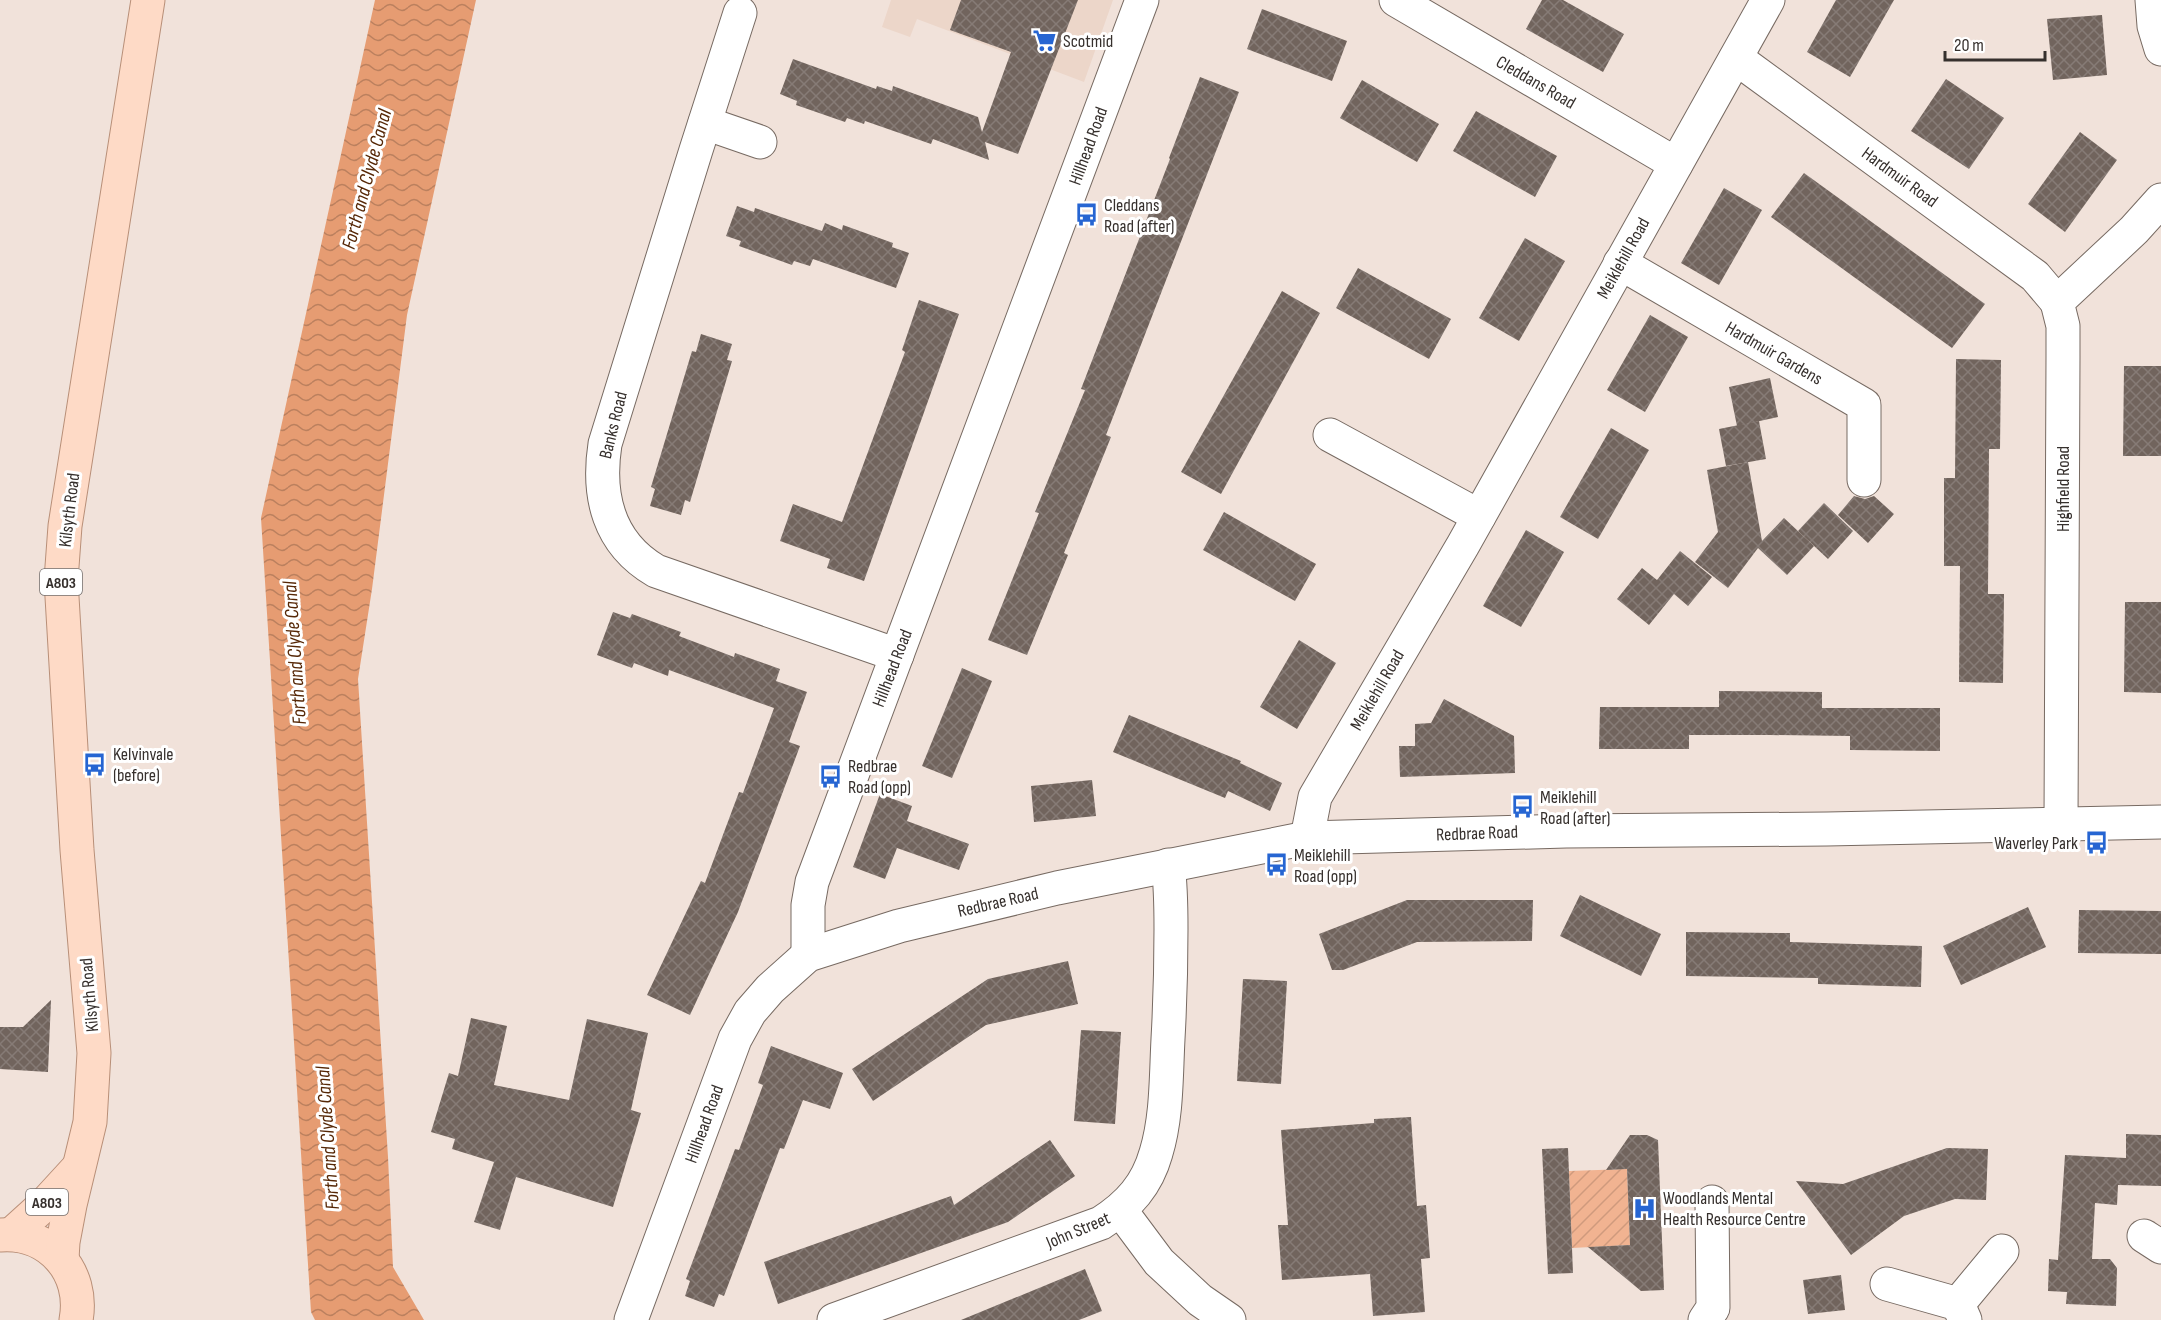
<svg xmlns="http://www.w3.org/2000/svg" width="2161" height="1320" viewBox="0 0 2161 1320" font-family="'Sofia Sans Condensed',sans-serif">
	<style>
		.built { fill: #ecd6c9 }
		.garden { fill: url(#garden-furrows) }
		.water { fill: url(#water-waves) }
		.building { fill: url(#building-cross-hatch) }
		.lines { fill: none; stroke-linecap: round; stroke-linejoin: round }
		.minor-casing { stroke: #776a62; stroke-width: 35 }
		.tertiary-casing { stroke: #776a62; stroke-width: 35 }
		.primary-casing { stroke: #b88f78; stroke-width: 35 }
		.minor { stroke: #fff; stroke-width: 33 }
		.tertiary { stroke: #fff; stroke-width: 33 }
		.primary { stroke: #fedac6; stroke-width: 33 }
		.labels { text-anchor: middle; stroke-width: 6; stroke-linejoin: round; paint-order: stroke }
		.shield { fill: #fff; stroke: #726e6c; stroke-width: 1.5 }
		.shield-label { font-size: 16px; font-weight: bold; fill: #36302d }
		.poi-label { font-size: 18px; fill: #36302d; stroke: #fff; text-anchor: start }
		.street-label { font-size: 18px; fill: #36302d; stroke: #fff }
		.water-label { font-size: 20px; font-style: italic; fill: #562706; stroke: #fff }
	</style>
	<defs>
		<pattern id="garden-furrows" width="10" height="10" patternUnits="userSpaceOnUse" patternTransform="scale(1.5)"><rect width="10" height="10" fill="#f1b391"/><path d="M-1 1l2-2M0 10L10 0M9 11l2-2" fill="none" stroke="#cf9a7d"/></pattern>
		<pattern id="water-waves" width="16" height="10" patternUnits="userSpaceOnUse" patternTransform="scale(1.5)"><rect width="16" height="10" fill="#e69c72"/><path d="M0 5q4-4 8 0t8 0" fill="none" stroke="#bb805e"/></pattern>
		<pattern id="building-cross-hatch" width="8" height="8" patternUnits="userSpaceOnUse" patternTransform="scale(1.5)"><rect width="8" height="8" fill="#71645d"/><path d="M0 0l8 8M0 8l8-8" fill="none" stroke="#867b76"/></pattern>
	</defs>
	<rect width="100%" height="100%" fill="#f1e2da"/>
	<!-- built -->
	<polygon class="built" points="891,0 1113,0 1084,82 917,19 910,37 882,27"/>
	<!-- garden -->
	<polygon class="garden" points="1627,1169 1630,1245 1572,1248 1569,1171"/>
	<!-- water -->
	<polygon class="water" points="375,0 476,0 407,315 372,589 358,679 388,1157 393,1267 424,1320 315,1320 311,1312 261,518"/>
	<!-- building -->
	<g class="building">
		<polygon points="961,0 1078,0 1018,154 985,142 989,160 933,139 931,144 865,121 864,124 847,118 845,122 796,105 797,101 780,94 793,59 876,89 877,86 892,91 893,86 978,117 982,132 1011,52 950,30"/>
		<polygon points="1542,0 1563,0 1624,34 1603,72 1526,29"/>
		<polygon points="1836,0 1894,0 1850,77 1807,52"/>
		<polygon points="1262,9 1347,41 1332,81 1247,49"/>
		<polygon points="2102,15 2107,75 2053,80 2047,19"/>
		<polygon points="1200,77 1239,92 1106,435 1111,437 1064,553 1068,555 1027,655 988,640 1039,513 1035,512 1085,390 1081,389 1170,159 1169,158"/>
		<polygon points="1946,79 2004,118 1969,169 1911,131"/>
		<polygon points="1362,80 1439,124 1417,162 1340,118"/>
		<polygon points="1476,111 1557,156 1535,197 1453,151"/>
		<polygon points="2080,132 2117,160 2065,232 2028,204"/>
		<polygon points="1804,173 1985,304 1952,348 1771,217"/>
		<polygon points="1724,188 1762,210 1719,285 1681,263"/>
		<polygon points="737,206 754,212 755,208 822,231 825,223 842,230 843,225 893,243 892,247 909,253 896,288 813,259 810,266 794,261 792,265 739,246 741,241 726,236"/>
		<polygon points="1525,238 1565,261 1519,341 1479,318"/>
		<polygon points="1358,268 1451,319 1429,359 1336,308"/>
		<polygon points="1282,291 1320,313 1221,494 1181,472"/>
		<polygon points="919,300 959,314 864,581 827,568 830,559 780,541 793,504 842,522 905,352 902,350"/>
		<polygon points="1650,315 1688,337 1645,412 1607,390"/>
		<polygon points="701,334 732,344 727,360 732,361 690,502 685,500 681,515 650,506 655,489 651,487 692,351 696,352"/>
		<polygon points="1956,359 2001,360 2000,449 1989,449 1988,594 2004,594 2003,683 1959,682 1960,566 1944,566 1944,478 1955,478"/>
		<polygon points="2124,366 2161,366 2161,456 2123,456"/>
		<polygon points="1770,378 1778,417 1737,426 1729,387"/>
		<polygon points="1759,421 1766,459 1726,466 1719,429"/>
		<polygon points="1611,428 1649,450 1598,539 1560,517"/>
		<polygon points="1748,462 1762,541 1784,518 1814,546 1787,575 1758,548 1728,588 1695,562 1718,532 1707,470"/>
		<polygon points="1854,496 1865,499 1874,496 1894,514 1868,543 1838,515"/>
		<polygon points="1824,503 1853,531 1828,559 1798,531"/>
		<polygon points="1224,512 1316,564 1295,601 1203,550"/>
		<polygon points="1526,530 1564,552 1521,627 1483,606"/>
		<polygon points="1680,551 1712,577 1688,606 1674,594 1649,625 1617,599 1642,568 1657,580"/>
		<polygon points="2125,602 2161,602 2161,693 2124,692"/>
		<polygon points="613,612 630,618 632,614 681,632 679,636 734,657 735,653 780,669 776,681 807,692 789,742 800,746 738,912 690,1015 647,995 701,881 705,883 739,792 743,793 774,708 669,670 668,676 634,663 632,668 597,655"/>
		<polygon points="1299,640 1336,663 1297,729 1260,707"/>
		<polygon points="962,668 992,681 952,778 922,766"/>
		<polygon points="1719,691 1822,692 1822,708 1940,708 1940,751 1850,750 1850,736 1770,735 1689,735 1689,749 1599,749 1600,707 1719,707"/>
		<polygon points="1444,699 1514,736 1515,773 1400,777 1399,746 1415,746 1415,724 1431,723"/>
		<polygon points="1129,715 1241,761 1240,763 1282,783 1270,811 1228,791 1225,798 1113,752"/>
		<polygon points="1092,780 1096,816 1034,822 1031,786"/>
		<polygon points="880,794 912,806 907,821 969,844 959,870 897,848 885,879 853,867"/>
		<polygon points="1580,895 1661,934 1641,976 1560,936"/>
		<polygon points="1407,900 1533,900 1532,941 1417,942 1343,970 1332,970 1319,934"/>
		<polygon points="2028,907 2046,947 1961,985 1943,946"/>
		<polygon points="2079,910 2161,911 2161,954 2078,953"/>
		<polygon points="1686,932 1790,933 1790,942 1922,946 1921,987 1818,984 1818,978 1686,976"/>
		<polygon points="1068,961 1078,1004 986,1025 873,1101 852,1069 988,979"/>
		<polygon points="1243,979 1287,981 1281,1084 1237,1081"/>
		<polygon points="51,1000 48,1072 0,1069 0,1027 23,1027"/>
		<polygon points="471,1018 507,1026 494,1085 569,1100 587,1019 648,1033 631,1110 641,1113 613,1207 516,1177 500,1230 474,1222 494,1162 452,1149 455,1139 431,1132 449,1073 458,1076"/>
		<polygon points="1081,1030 1121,1032 1115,1124 1074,1121"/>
		<polygon points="771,1046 843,1073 830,1109 803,1100 784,1149 780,1148 724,1296 719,1294 714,1307 685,1296 690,1281 686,1279 735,1149 739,1150 763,1085 758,1083"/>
		<polygon points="1411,1117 1417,1206 1426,1205 1430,1258 1421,1259 1425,1312 1373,1316 1370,1274 1282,1280 1278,1225 1288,1225 1281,1130 1374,1123 1374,1119"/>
		<polygon points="2126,1134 2161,1135 2161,1186 2118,1185 2117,1205 2095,1203 2092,1259 2110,1259 2117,1268 2116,1306 2066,1304 2067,1292 2048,1291 2049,1259 2058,1260 2065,1155 2126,1158"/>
		<polygon points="1630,1135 1647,1135 1658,1140 1664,1290 1641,1291 1588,1247 1630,1245 1627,1169 1606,1170"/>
		<polygon points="1050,1140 1075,1176 1008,1222 778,1304 764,1262 951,1196 954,1205"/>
		<polygon points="1568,1148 1573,1273 1548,1274 1542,1149"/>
		<polygon points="1947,1148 1988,1149 1986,1200 1955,1199 1904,1216 1851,1255 1796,1181 1843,1184"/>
		<polygon points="1085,1269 1102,1311 1079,1320 961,1320"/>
		<polygon points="1841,1275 1845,1310 1808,1314 1803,1280"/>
	</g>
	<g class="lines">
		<defs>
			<g id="minor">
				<polyline points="1396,0 1676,164"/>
				<polyline points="2152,0 2154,26 2161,49"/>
				<path d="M740,13L696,150L605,444C597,496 608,543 656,571L897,655"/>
				<polyline points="1736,58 2035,276 2057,302"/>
				<polyline points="705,123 760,142"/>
				<polyline points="1620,263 1864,405 1864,480"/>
				<polyline points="1330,435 1479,516"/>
				<polyline points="2061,823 2063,356 2063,326 2057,302 2134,230 2161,200"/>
				<polyline points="1307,838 1315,797 1463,545 1768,0"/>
				<polyline points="1121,1211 1159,1262 1200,1300 1229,1320"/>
				<polyline points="2144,1236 2161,1247"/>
				<polyline points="1887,1284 1958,1304 1965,1320"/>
				<polyline points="1958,1304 2002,1251"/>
				<path d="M834,1320L1101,1223C1129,1205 1147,1185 1156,1153C1167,1117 1166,1077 1168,1039C1170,1003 1171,966 1171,929C1171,908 1171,887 1168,865"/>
				<polyline points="1705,1320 1713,1308 1712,1202"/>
			</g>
			<g id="tertiary">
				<polyline points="808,955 808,905 812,882 1142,0"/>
				<polyline points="631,1320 735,1039 750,1012 770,989 808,955 899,926 1057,888 1307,838 1566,831 1827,829 2161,822"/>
			</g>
			<g id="primary">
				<polyline points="12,1234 44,1205 77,1169"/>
				<path d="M0,1235C49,1231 85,1272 76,1320"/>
				<polyline points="62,1259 63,1242 70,1205 90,1122 94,1053 77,850 61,580 65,526 148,0"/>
			</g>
		</defs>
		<!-- minor casing -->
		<use href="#minor" class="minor-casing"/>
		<!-- tertiary casing -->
		<use href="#tertiary" class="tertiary-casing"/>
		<!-- primary casing -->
		<use href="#primary" class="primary-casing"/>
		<!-- minor -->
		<use href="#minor" class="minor"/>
		<!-- tertiary -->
		<use href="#tertiary" class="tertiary"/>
		<!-- primary -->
		<use href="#primary" class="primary"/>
	</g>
	<!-- icons -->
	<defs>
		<symbol id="supermarket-bare" viewBox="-9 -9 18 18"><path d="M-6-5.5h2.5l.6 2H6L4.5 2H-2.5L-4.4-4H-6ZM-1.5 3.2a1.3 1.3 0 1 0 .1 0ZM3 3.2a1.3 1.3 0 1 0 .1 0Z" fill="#2665d2" stroke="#fff" stroke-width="2.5" paint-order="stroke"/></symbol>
		<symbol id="bus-bare" viewBox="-9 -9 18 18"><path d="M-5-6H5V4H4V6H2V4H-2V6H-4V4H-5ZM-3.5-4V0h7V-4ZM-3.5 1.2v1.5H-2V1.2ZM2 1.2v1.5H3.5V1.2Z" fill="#2665d2" stroke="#fff" stroke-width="2.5" paint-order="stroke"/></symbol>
		<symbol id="hospital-bare" viewBox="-9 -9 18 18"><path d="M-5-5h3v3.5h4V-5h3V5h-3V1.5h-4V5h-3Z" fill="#2665d2" stroke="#fff" stroke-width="2.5" paint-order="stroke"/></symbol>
	</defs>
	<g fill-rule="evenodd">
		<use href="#supermarket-bare" x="1028" y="24" width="33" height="33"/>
		<use href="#bus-bare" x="1070" y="198" width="33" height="33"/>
		<use href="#bus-bare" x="78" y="748" width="33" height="33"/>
		<use href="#bus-bare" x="814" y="760" width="33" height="33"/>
		<use href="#bus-bare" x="1506" y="790" width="33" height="33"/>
		<use href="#bus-bare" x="2080" y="826" width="33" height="33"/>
		<use href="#bus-bare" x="1260" y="848" width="33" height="33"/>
		<use href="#hospital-bare" x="1628" y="1192" width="33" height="33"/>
	</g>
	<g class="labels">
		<!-- shield labels -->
		<g class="shield">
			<rect x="40" y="569" width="42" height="26" rx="4.5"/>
			<rect x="26" y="1189" width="42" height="26" rx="4.5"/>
		</g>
		<g class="shield-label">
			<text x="61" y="588">A803</text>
			<text x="47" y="1208">A803</text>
		</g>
		<!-- poi labels -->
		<g class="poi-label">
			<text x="1063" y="47">Scotmid</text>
			<text x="1104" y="211">Cleddans<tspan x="1104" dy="21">Road (after)</tspan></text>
			<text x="113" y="760">Kelvinvale<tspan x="113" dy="21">(before)</tspan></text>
			<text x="848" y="772">Redbrae<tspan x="848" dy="21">Road (opp)</tspan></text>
			<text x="1540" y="803">Meiklehill<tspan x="1540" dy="21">Road (after)</tspan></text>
			<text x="2078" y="849" text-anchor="end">Waverley Park</text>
			<text x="1294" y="861">Meiklehill<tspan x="1294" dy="21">Road (opp)</tspan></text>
			<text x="1663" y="1204">Woodlands Mental<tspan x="1663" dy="21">Health Resource Centre</tspan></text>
		</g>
		<!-- street labels -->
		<g class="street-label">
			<text transform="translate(1536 82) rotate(30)" y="6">Cleddans Road</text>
			<text transform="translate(1088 146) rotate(-70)" y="6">Hillhead Road</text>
			<text transform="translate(1900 177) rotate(36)" y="6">Hardmuir Road</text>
			<text transform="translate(1623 258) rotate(-61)" y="6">Meiklehill Road</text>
			<text transform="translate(1774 353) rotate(30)" y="6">Hardmuir Gardens</text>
			<text transform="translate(613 425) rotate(-76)" y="6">Banks Road</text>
			<text transform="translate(2063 489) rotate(-90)" y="6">Highfield Road</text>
			<text transform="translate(69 510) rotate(-83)" y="6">Kilsyth Road</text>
			<text transform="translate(892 668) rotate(-69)" y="6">Hillhead Road</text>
			<text transform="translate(1377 690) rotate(-60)" y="6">Meiklehill Road</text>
			<text transform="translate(1477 833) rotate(-2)" y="6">Redbrae Road</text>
			<text transform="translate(998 902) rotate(-13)" y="6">Redbrae Road</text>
			<text transform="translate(89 995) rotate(-95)" y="6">Kilsyth Road</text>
			<text transform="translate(704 1124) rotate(-70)" y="6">Hillhead Road</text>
			<text transform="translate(1078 1230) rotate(-23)" y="6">John Street</text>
		</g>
		<!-- water labels -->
		<g class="water-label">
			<text transform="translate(366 179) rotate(-75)" y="7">Forth and Clyde Canal</text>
			<text transform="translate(294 653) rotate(-94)" y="7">Forth and Clyde Canal</text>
			<text transform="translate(327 1138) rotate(-94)" y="7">Forth and Clyde Canal</text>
		</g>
	</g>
	<!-- scale -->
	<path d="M1945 51v9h100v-9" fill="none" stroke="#36302d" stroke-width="3"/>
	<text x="1954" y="51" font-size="18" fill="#36302d" stroke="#ffffff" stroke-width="4.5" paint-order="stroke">20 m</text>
</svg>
